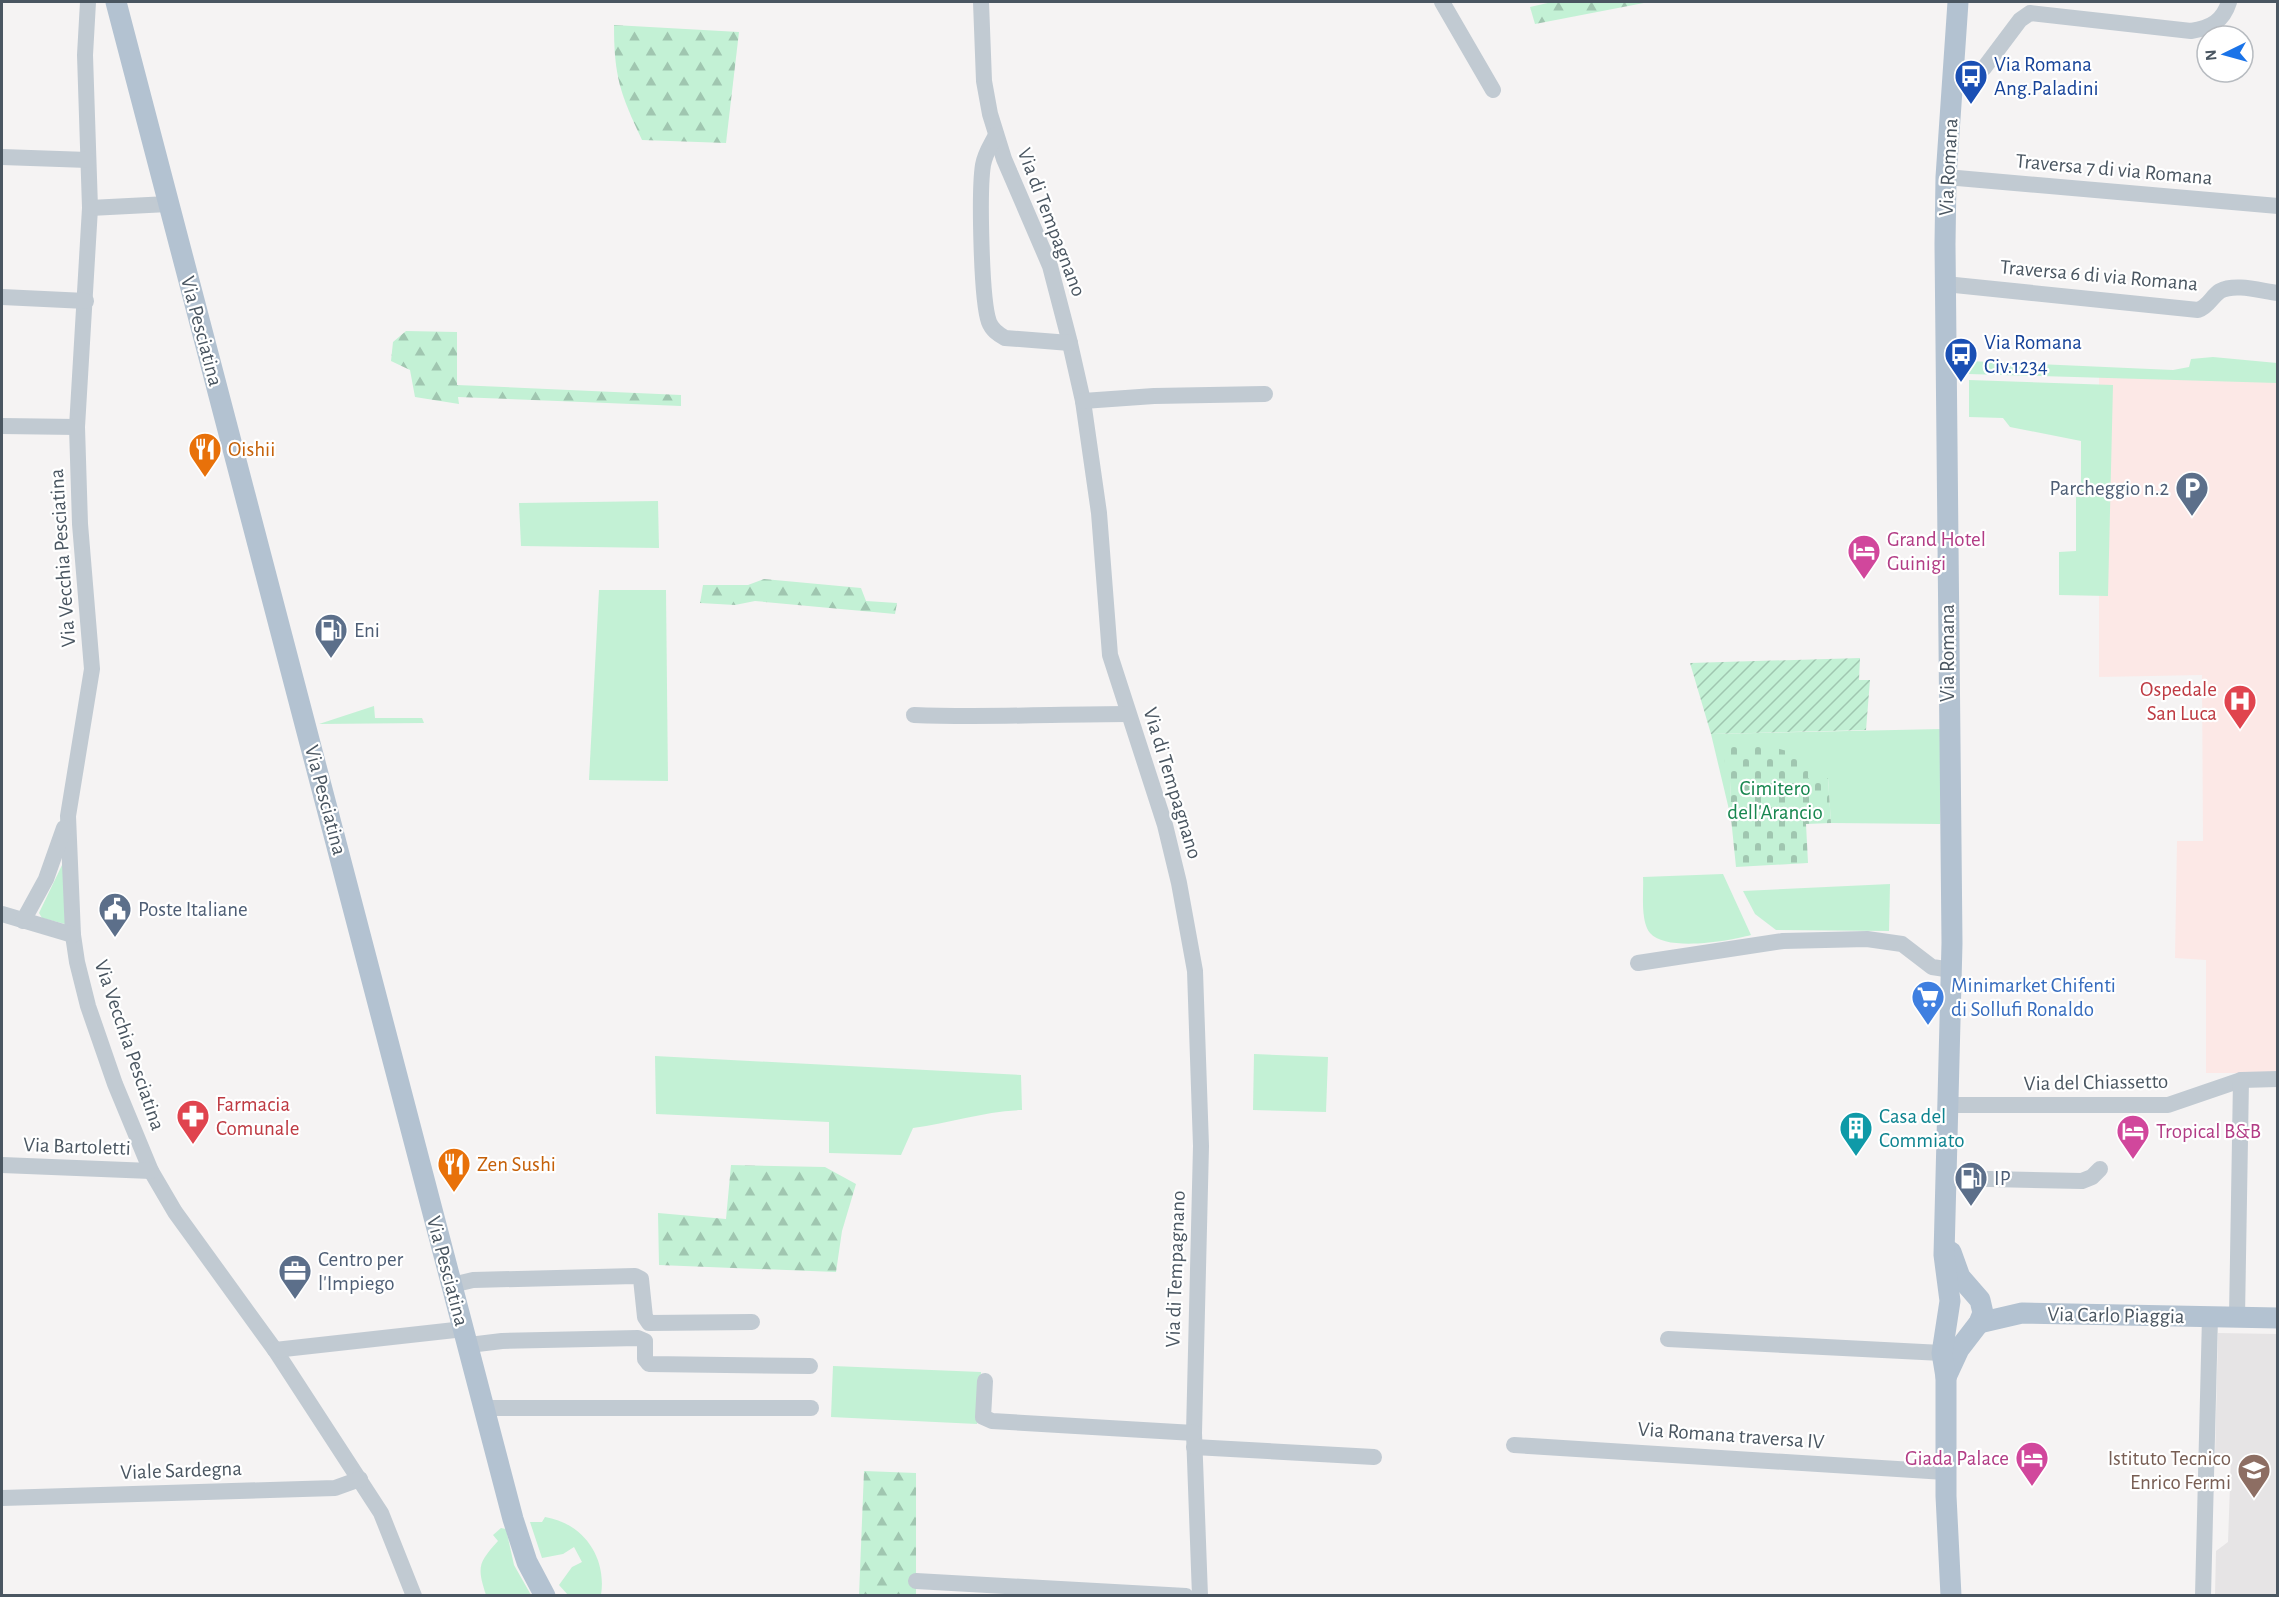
<svg xmlns="http://www.w3.org/2000/svg" width="2279" height="1597" viewBox="0 0 2279 1597" font-family="'Alegreya Sans',sans-serif">
	<style>
		.education { fill: #e6e4e5 }
		.medical { fill: #fce8e6 }
		.grass { fill: #c3f1d5 }
		.forest { fill: url(#forest-firs) }
		.cemetery { fill: url(#cemetery-stones) }
		.garden { fill: url(#garden-furrows) }
		.lines { fill: none; stroke-linecap: round; stroke-linejoin: round }
		.minor { stroke: #c1cad2; stroke-width: 16 }
		.major { stroke: #b3c2d1; stroke-width: 21 }
		.labels { text-anchor: middle; stroke-width: 4.5; stroke-linejoin: round; paint-order: stroke }
		.transit-label { font-size: 21px; fill: #164399; stroke: #fff; text-anchor: start }
		.street-label { font-size: 21px; fill: #4a5661; stroke: #fff }
		.food-label { font-size: 21px; fill: #c56008; stroke: #fff; text-anchor: start }
		.service-label { font-size: 21px; fill: #4e5e75; stroke: #fff; text-anchor: start }
		.hotel-label { font-size: 21px; fill: #b23c85; stroke: #fff; text-anchor: start }
		.health-label { font-size: 21px; fill: #be3a42; stroke: #fff; text-anchor: end }
		.park-label { font-size: 21px; fill: #17864f; stroke: #fff }
		.shop-label { font-size: 21px; fill: #366cbe; stroke: #fff; text-anchor: start }
		.culture-label { font-size: 21px; fill: #0d838f; stroke: #fff; text-anchor: start }
		.education-label { font-size: 21px; fill: #785e54; stroke: #fff; text-anchor: end }
	</style>
	<defs>
		<pattern id="forest-firs" width="22" height="20" patternUnits="userSpaceOnUse" patternTransform="scale(1.5)"><rect width="22" height="20" fill="#c3f1d5"/><path d="M5 1l3.5 6h-7zM16 11l3.5 6h-7z" fill="#a0c6b0"/></pattern>
		<pattern id="cemetery-stones" width="16" height="16" patternUnits="userSpaceOnUse" patternTransform="scale(1.5)"><rect width="16" height="16" fill="#c3f1d5"/><path d="M2 7V4a2 2 0 0 1 4 0v3zM10 15v-3a2 2 0 0 1 4 0v3z" fill="#a0c6b0"/></pattern>
		<pattern id="garden-furrows" width="10" height="10" patternUnits="userSpaceOnUse" patternTransform="scale(1.5)"><rect width="10" height="10" fill="#c3f1d5"/><path d="M-1 1l2-2M0 10L10 0M9 11l2-2" fill="none" stroke="#a0c6b0"/></pattern>
	</defs>
	<rect width="100%" height="100%" fill="#f5f3f3"/>
	<!-- education -->
	<polygon class="education" points="2218,1333 2277,1334 2277,1595 2215,1595 2216,1551 2228,1542 2231,1457 2215,1456"/>
	<!-- medical -->
	<polygon class="medical" points="2099,371 2277,379 2277,1073 2206,1073 2206,960 2175,958 2177,841 2203,841 2202,675 2099,677"/>
	<!-- grass -->
	<g class="grass">
		<polygon points="2213,357 2277,363 2277,383 1969,374 1969,361 2173,370 2189,367 2191,359"/>
		<polygon points="1969,380 2113,385 2108,596 2059,595 2059,552 2076,551 2076,497 2081,497 2081,441 2010,427 2003,418 1969,417"/>
		<polygon points="658,501 659,548 521,546 519,503"/>
		<polygon points="599,590 666,590 668,781 589,780"/>
		<polygon points="374,706 375,718 422,718 424,723 319,724"/>
		<polygon points="1942,729 1940,824 1831,823 1828,778 1808,778 1808,764 1727,781 1730,781 1731,801 1735,801 1736,818 1731,818 1711,734"/>
		<polygon points="63,863 65,924 42,918 39,913"/>
		<path d="M1723,874L1751,935C1730,941 1666,952 1650,933C1640,920 1644,892 1643,877Z"/>
		<polygon points="1890,884 1889,931 1776,930 1755,914 1743,891"/>
		<polygon points="1254,1054 1328,1057 1326,1112 1253,1110"/>
		<path d="M655,1056L1021,1075L1022,1110C985,1111 950,1123 913,1128L901,1155L829,1153V1122L656,1114Z"/>
		<polygon points="833,1366 981,1372 977,1424 831,1417"/>
		<path d="M545,1517C583,1523 607,1557 601,1595H568L559,1585L572,1567L582,1562L574,1547L563,1554L542,1558L530,1522H542Z"/>
		<path d="M501,1528L506,1529L514,1565L531,1595H486C477,1567 478,1563 498,1541L493,1535Z"/>
	</g>
	<!-- forest -->
	<g class="forest">
		<polygon points="1552,2 1649,2 1535,24 1530,7"/>
		<path d="M614,25L739,32L726,143L642,140C620,93 614,77 614,25Z"/>
		<polygon points="406,331 457,332 457,385 681,395 681,406 458,397 459,404 415,397 410,370 391,361 393,342"/>
		<polygon points="764,579 861,588 866,601 897,603 895,614 755,601 735,605 700,603 703,585 748,585"/>
		<polygon points="731,1165 825,1167 856,1184 842,1231 836,1272 659,1265 658,1213 726,1219"/>
		<polygon points="864,1471 916,1473 916,1595 859,1596"/>
	</g>
	<!-- cemetery -->
	<polygon class="cemetery" points="1759,743 1797,754 1797,764 1808,764 1808,778 1828,778 1831,823 1806,824 1808,863 1736,867 1731,818 1736,818 1735,802 1731,802 1730,781 1726,781 1724,745"/>
	<!-- garden -->
	<polygon class="garden" points="1860,658 1859,680 1870,680 1866,730 1711,734 1690,663"/>
	<g class="lines">
		<!-- minor -->
		<g class="minor">
			<polyline points="88,2 85,55 90,208 77,427 80,524 92,669 68,816 73,935 77,962 88,1006 115,1084 151,1171 175,1212 275,1350 381,1513 414,1596"/>
			<polyline points="981,2 984,81 990,114 1004,159 1050,266 1069,339 1083,401 1099,513 1110,655 1165,825 1179,883 1195,971 1201,1146 1194,1433 1200,1596"/>
			<polyline points="1442,2 1493,90"/>
			<path d="M1953,88L1984,68L2020,20L2030,13L2191,31C2211,28 2223,21 2229,2"/>
			<path d="M996,135C991,145 985,153 983,165C979,190 981,300 989,322C992,330 998,334 1005,338L1070,343"/>
			<polyline points="2,157 88,160"/>
			<polyline points="1946,177 2278,206"/>
			<polyline points="90,208 168,204"/>
			<path d="M1945,284L2198,310C2209,306 2211,297 2220,291C2235,283 2261,291 2278,293"/>
			<polyline points="2,297 86,301"/>
			<polyline points="1083,401 1154,396 1265,394"/>
			<polyline points="2,426 77,427"/>
			<path d="M914,715C986,718 1057,714 1128,714"/>
			<polyline points="2,914 73,935"/>
			<polyline points="23,921 46,879 64,828"/>
			<polyline points="1638,963 1783,941 1867,939 1902,944 1932,967 1952,970"/>
			<polyline points="1947,1105 2168,1105 2241,1080 2278,1079"/>
			<polyline points="2,1165 151,1171"/>
			<polyline points="1946,1178 2082,1181 2092,1177 2100,1169"/>
			<polyline points="452,1285 473,1280 635,1276 641,1279 645,1317 649,1323 752,1322"/>
			<polyline points="2237,1317 2241,1080"/>
			<polyline points="1668,1339 1942,1353"/>
			<polyline points="469,1345 502,1341 638,1338 645,1341 645,1359 649,1364 810,1366"/>
			<polyline points="275,1350 464,1329"/>
			<polyline points="985,1381 983,1417 992,1421 1194,1433"/>
			<polyline points="485,1408 811,1408"/>
			<polyline points="1514,1445 1945,1472"/>
			<polyline points="1194,1447 1374,1457"/>
			<polyline points="2,1498 335,1488 360,1479"/>
			<polyline points="916,1581 1186,1596"/>
			<polyline points="2203,1596 2210,1317"/>
		</g>
		<!-- major -->
		<g class="major">
			<polyline points="116,2 513,1519 527,1562 545,1596"/>
			<polyline points="1979,1323 2022,1313 2278,1318"/>
			<polyline points="1946,1377 1959,1349 1979,1323 1983,1313 1980,1300 1960,1277 1951,1252"/>
			<polyline points="1951,1596 1946,1496 1946,1377 1942,1353 1950,1301 1944,1255 1952,943 1945,244 1946,177 1958,2"/>
		</g>
	</g>
	<!-- icons -->
	<defs>
		<symbol id="bus-pin" viewBox="-11 -11 22 30"><path d="M0 17L-7.5 6A9.5 9.5 0 1 1 7.5 6Z" fill="#1a4fb4" stroke="#fff"/><path d="M-5-6H5V4H4V6H2V4H-2V6H-4V4H-5ZM-3.5-4V0h7V-4ZM-3.5 1.2v1.5H-2V1.2ZM2 1.2v1.5H3.5V1.2Z" fill="#fff"/></symbol>
		<symbol id="restaurant-pin" viewBox="-11 -11 22 30"><path d="M0 17L-7.5 6A9.5 9.5 0 1 1 7.5 6Z" fill="#e8710a" stroke="#fff"/><path d="M-5-6h1v4h1v-4h1v4h1v-4h1v5L-1.5 .5V6h-2V.5L-5-1ZM5-6V6H3V1.5H1.5Q1.5-4 5-6Z" fill="#fff"/></symbol>
		<symbol id="parking-pin" viewBox="-11 -11 22 30"><path d="M0 17L-7.5 6A9.5 9.5 0 1 1 7.5 6Z" fill="#5c6f8a" stroke="#fff"/><path d="M-3.5-5.5H1a3.5 3.5 0 0 1 0 7H-1V5.5H-3.5ZM-1-3.4V-.6H.8a1.4 1.4 0 0 0 0-2.8Z" fill="#fff"/></symbol>
		<symbol id="hotel-pin" viewBox="-11 -11 22 30"><path d="M0 17L-7.5 6A9.5 9.5 0 1 1 7.5 6Z" fill="#d1479c" stroke="#fff"/><path d="M-6-4.5h1.5V1H6V5H4.5V3h-9V5H-6ZM-4 0a1.8 1.8 0 1 1 3.6 0ZM.5 0V-2.5h3Q6-2.5 6 0Z" fill="#fff"/></symbol>
		<symbol id="fuel-pin" viewBox="-11 -11 22 30"><path d="M0 17L-7.5 6A9.5 9.5 0 1 1 7.5 6Z" fill="#5c6f8a" stroke="#fff"/><path d="M-5.5-6h7V0h2V4h1.3V-2.5L3-4.5l.8-.8L6-3V5H2.5V1h-1V6h-7ZM-4.2-4.7v3.2H.2V-4.7Z" fill="#fff"/></symbol>
		<symbol id="hospital-pin" viewBox="-11 -11 22 30"><path d="M0 17L-7.5 6A9.5 9.5 0 1 1 7.5 6Z" fill="#e0444e" stroke="#fff"/><path d="M-5-5h3v3.5h4V-5h3V5h-3V1.5h-4V5h-3Z" fill="#fff"/></symbol>
		<symbol id="civic-pin" viewBox="-11 -11 22 30"><path d="M0 17L-7.5 6A9.5 9.5 0 1 1 7.5 6Z" fill="#5c6f8a" stroke="#fff"/><path d="M-.6-6.5H3V-4.5H.6V-3L4-1V1h2V6H-6V1h2V-1L-.6-3ZM-1.2 2.5V6h2.4V2.5Z" fill="#fff"/></symbol>
		<symbol id="supermarket-pin" viewBox="-11 -11 22 30"><path d="M0 17L-7.5 6A9.5 9.5 0 1 1 7.5 6Z" fill="#3f7fe0" stroke="#fff"/><path d="M-6-5.5h2.5l.6 2H6L4.5 2H-2.5L-4.4-4H-6ZM-1.5 3.2a1.3 1.3 0 1 0 .1 0ZM3 3.2a1.3 1.3 0 1 0 .1 0Z" fill="#fff"/></symbol>
		<symbol id="pharmacy-pin" viewBox="-11 -11 22 30"><path d="M0 17L-7.5 6A9.5 9.5 0 1 1 7.5 6Z" fill="#e0444e" stroke="#fff"/><path d="M-2-6h4v4h4v4h-4v4h-4v-4h-4v-4h4Z" fill="#fff"/></symbol>
		<symbol id="building-pin" viewBox="-11 -11 22 30"><path d="M0 17L-7.5 6A9.5 9.5 0 1 1 7.5 6Z" fill="#0f9aa8" stroke="#fff"/><path d="M-4-6H4V6H1V3H-1V6H-4ZM-2.5-4.3h1.7v1.8h-1.7ZM.8-4.3h1.7v1.8H.8ZM-2.5-1h1.7V.8h-1.7ZM.8-1h1.7V.8H.8Z" fill="#fff"/></symbol>
		<symbol id="office-pin" viewBox="-11 -11 22 30"><path d="M0 17L-7.5 6A9.5 9.5 0 1 1 7.5 6Z" fill="#5c6f8a" stroke="#fff"/><path d="M-6-3h4V-5.5h4V-3h4V5H-6ZM-1-4.5V-3h2v-1.5ZM-6 0V1H6V0Z" fill="#fff"/></symbol>
		<symbol id="school-pin" viewBox="-11 -11 22 30"><path d="M0 17L-7.5 6A9.5 9.5 0 1 1 7.5 6Z" fill="#8d6e63" stroke="#fff"/><path d="M0-5L7-2L0 1L-7-2ZM-4 1L0 2.5L4 1V4Q0 6-4 4Z" fill="#fff"/></symbol>
	</defs>
	<g fill-rule="evenodd">
		<use href="#bus-pin" x="1952" y="57" width="38" height="52"/>
		<use href="#bus-pin" x="1942" y="335" width="38" height="52"/>
		<use href="#restaurant-pin" x="186" y="430" width="38" height="52"/>
		<use href="#parking-pin" x="2173" y="469" width="38" height="52"/>
		<use href="#hotel-pin" x="1845" y="532" width="38" height="52"/>
		<use href="#fuel-pin" x="312" y="611" width="38" height="52"/>
		<use href="#hospital-pin" x="2221" y="682" width="38" height="52"/>
		<use href="#civic-pin" x="96" y="890" width="38" height="52"/>
		<use href="#supermarket-pin" x="1909" y="978" width="38" height="52"/>
		<use href="#pharmacy-pin" x="174" y="1097" width="38" height="52"/>
		<use href="#building-pin" x="1837" y="1109" width="38" height="52"/>
		<use href="#hotel-pin" x="2114" y="1112" width="38" height="52"/>
		<use href="#restaurant-pin" x="435" y="1145" width="38" height="52"/>
		<use href="#fuel-pin" x="1952" y="1159" width="38" height="52"/>
		<use href="#office-pin" x="276" y="1252" width="38" height="52"/>
		<use href="#hotel-pin" x="2013" y="1439" width="38" height="52"/>
		<use href="#school-pin" x="2235" y="1451" width="38" height="52"/>
	</g>
	<g class="labels">
		<!-- transit labels -->
		<g class="transit-label">
			<text x="1994" y="71">Via Romana<tspan x="1994" dy="24">Ang.Paladini</tspan></text>
			<text x="1984" y="349">Via Romana<tspan x="1984" dy="24">Civ.1234</tspan></text>
		</g>
		<!-- street labels -->
		<g class="street-label">
			<text transform="translate(1948 167) rotate(-87)" y="7">Via Romana</text>
			<text transform="translate(2114 169) rotate(5)" y="7">Traversa 7 di via Romana</text>
			<text transform="translate(1052 222) rotate(69)" y="7">Via di Tempagnano</text>
			<text transform="translate(2099 275) rotate(5)" y="7">Traversa 6 di via Romana</text>
			<text transform="translate(202 331) rotate(75)" y="7">Via Pesciatina</text>
			<text transform="translate(62 558) rotate(-94)" y="7">Via Vecchia Pesciatina</text>
			<text transform="translate(1947 653) rotate(-90)" y="7">Via Romana</text>
			<text transform="translate(1173 783) rotate(73)" y="7">Via di Tempagnano</text>
			<text transform="translate(326 800) rotate(75)" y="7">Via Pesciatina</text>
			<text transform="translate(130 1045) rotate(71)" y="7">Via Vecchia Pesciatina</text>
			<text transform="translate(2096 1082) rotate(-1)" y="7">Via del Chiassetto</text>
			<text transform="translate(77 1146) rotate(2)" y="7">Via Bartoletti</text>
			<text transform="translate(1175 1269) rotate(-88)" y="7">Via di Tempagnano</text>
			<text transform="translate(448 1271) rotate(75)" y="7">Via Pesciatina</text>
			<text transform="translate(2116 1315) rotate(1)" y="7">Via Carlo Piaggia</text>
			<text transform="translate(1731 1435) rotate(4)" y="7">Via Romana traversa IV</text>
			<text transform="translate(181 1470) rotate(-2)" y="7">Viale Sardegna</text>
		</g>
		<!-- food labels -->
		<g class="food-label">
			<text x="228" y="456">Oishii</text>
			<text x="477" y="1171">Zen Sushi</text>
		</g>
		<!-- service labels -->
		<g class="service-label">
			<text x="2169" y="495" text-anchor="end">Parcheggio n.2</text>
			<text x="354" y="637">Eni</text>
			<text x="138" y="916">Poste Italiane</text>
			<text x="1994" y="1185">IP</text>
			<text x="318" y="1266">Centro per<tspan x="318" dy="24">l'Impiego</tspan></text>
		</g>
		<!-- hotel labels -->
		<g class="hotel-label">
			<text x="1887" y="546">Grand Hotel<tspan x="1887" dy="24">Guinigi</tspan></text>
			<text x="2156" y="1138">Tropical B&amp;B</text>
			<text x="2009" y="1465" text-anchor="end">Giada Palace</text>
		</g>
		<!-- health labels -->
		<g class="health-label">
			<text x="2217" y="696">Ospedale<tspan x="2217" dy="24">San Luca</tspan></text>
			<text x="216" y="1111" text-anchor="start">Farmacia<tspan x="216" dy="24">Comunale</tspan></text>
		</g>
		<!-- park labels -->
		<g class="park-label">
			<text x="1775" y="795">Cimitero<tspan x="1775" dy="24">dell'Arancio</tspan></text>
		</g>
		<!-- shop labels -->
		<g class="shop-label">
			<text x="1951" y="992">Minimarket Chifenti<tspan x="1951" dy="24">di Sollufi Ronaldo</tspan></text>
		</g>
		<!-- culture labels -->
		<g class="culture-label">
			<text x="1879" y="1123">Casa del<tspan x="1879" dy="24">Commiato</tspan></text>
		</g>
		<!-- education labels -->
		<g class="education-label">
			<text x="2231" y="1465">Istituto Tecnico<tspan x="2231" dy="24">Enrico Fermi</tspan></text>
		</g>
	</g>
	<!-- border -->
	<rect width="2279" height="1597" fill="none" stroke="#4a5661" stroke-width="6"/>
	<!-- north arrow -->
	<g transform="translate(2225 54) rotate(265)"><circle r="28" fill="#ffffff" stroke="#b7bbc0" stroke-width="1.5"/>
	<path d="M0-4.5L10 22L0 15L-10 22Z" fill="#1a73e8"/>
	<text y="-9" font-size="16" font-weight="bold" text-anchor="middle" fill="#4a5661">N</text>
	</g>
</svg>
